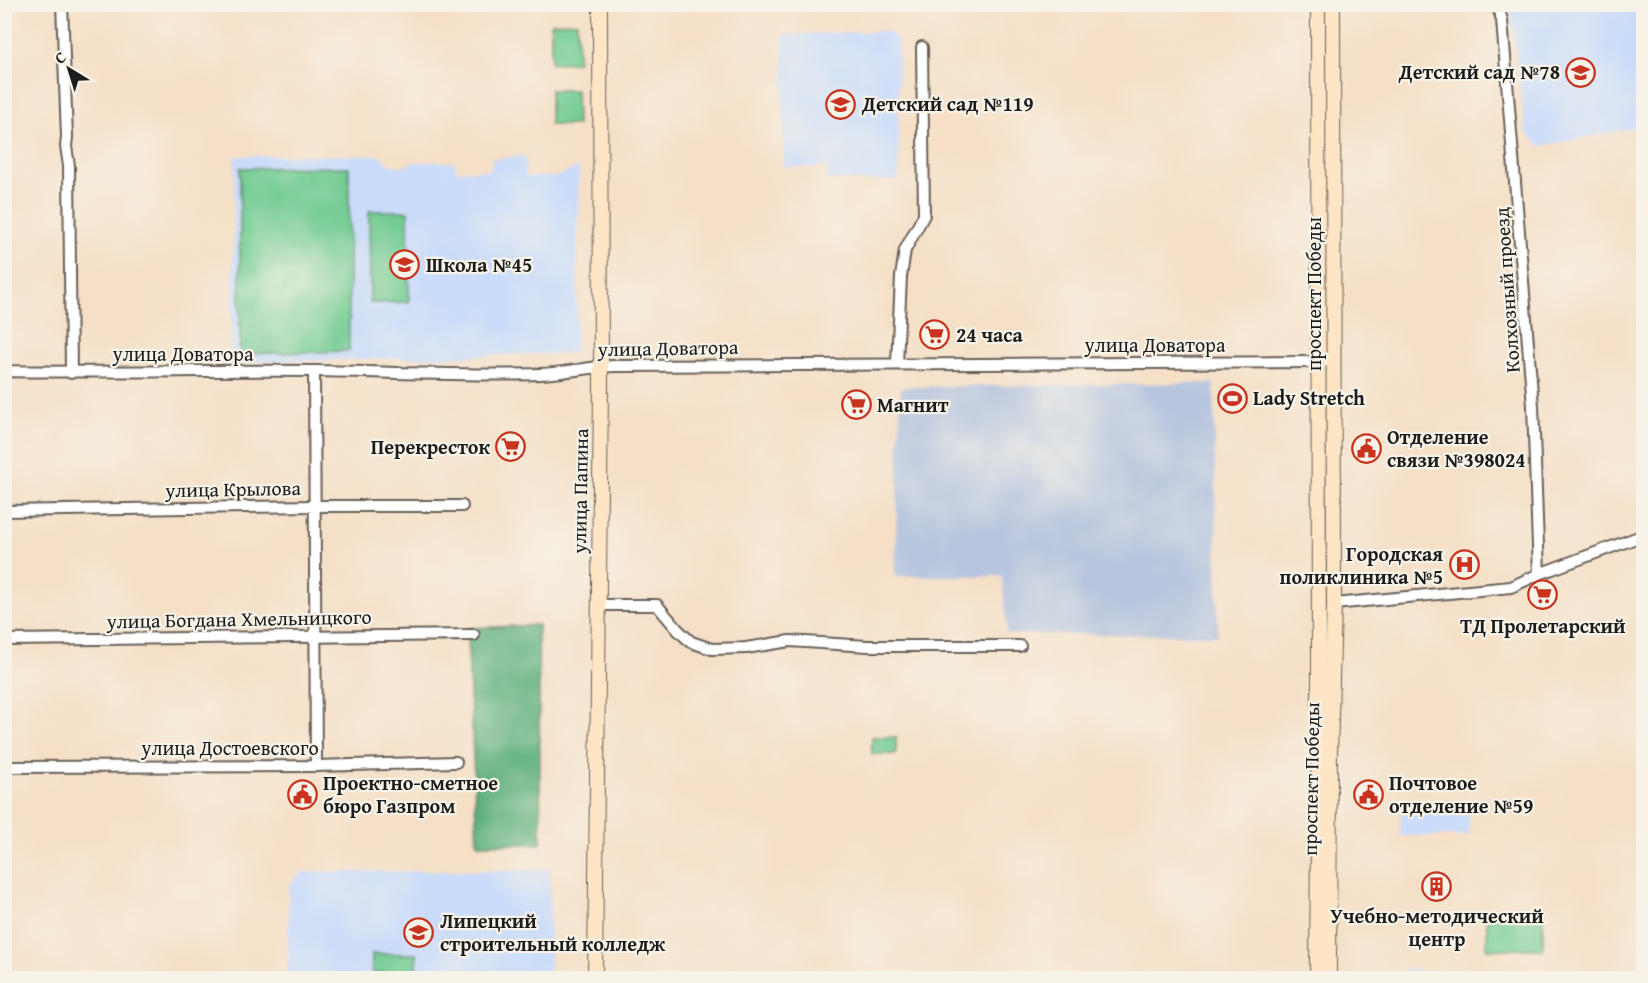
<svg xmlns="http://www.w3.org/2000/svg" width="1648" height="983" viewBox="0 0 1648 983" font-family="'Gentium Book Plus',serif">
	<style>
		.built { fill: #cadcf9 }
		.industrial { fill: #b7c5de }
		.green { fill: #73cc93; stroke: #487458; stroke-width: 1.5 }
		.forest { fill: #5eb07d; stroke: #3d664c; stroke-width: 1.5 }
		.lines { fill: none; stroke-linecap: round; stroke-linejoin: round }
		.street-casing { stroke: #686058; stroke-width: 14 }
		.secondary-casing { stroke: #686058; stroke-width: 16 }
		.street { stroke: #fff; stroke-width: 10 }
		.secondary { stroke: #fde5c5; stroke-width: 14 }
		.labels { text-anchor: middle; stroke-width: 4.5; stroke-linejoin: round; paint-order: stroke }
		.poi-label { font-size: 20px; font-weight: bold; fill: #1c1c1c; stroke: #f7f3e8; text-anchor: start }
		.street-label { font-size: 20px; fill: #1c1c1c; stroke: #f7f3e8 }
	</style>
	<rect width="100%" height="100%" fill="#f7f3e8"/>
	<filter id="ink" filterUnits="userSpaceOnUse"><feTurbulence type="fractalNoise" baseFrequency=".0167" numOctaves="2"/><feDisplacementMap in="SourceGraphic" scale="12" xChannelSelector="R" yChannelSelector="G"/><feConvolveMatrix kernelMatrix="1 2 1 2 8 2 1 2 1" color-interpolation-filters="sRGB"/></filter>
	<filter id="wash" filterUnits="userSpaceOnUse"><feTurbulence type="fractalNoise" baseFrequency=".008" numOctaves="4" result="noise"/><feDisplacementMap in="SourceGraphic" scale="24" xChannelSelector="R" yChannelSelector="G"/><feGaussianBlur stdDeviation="1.35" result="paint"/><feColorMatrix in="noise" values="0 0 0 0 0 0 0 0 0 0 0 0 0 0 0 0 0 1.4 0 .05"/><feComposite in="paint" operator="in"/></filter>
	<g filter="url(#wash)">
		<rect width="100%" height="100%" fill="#f5dfc6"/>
		<!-- built -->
		<g class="built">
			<polygon points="1510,5 1641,5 1644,19 1643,126 1541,146 1526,133"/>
			<polygon points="887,31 898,40 899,181 827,180 828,167 784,167 783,35"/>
			<polygon points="379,155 392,166 402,166 415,162 455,162 457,171 491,170 492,159 525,156 526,177 554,177 579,167 576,353 231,363 235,156"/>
			<polygon points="1401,813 1469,813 1469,836 1400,836"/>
			<polygon points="550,870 550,978 288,978 289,886 302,872"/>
			<polygon points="1404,969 1422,970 1422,974 1461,974 1461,978 1403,978"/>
		</g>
		<!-- industrial -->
		<g class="industrial">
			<polygon points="1214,383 1218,635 1007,634 1002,576 895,576 901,387"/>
			<polygon points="894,977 1065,978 894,978"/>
		</g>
		<!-- green -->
		<g class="green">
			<polygon points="577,22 578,62 551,63 551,23"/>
			<polygon points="550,90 576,90 577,125 550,125"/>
			<polygon points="349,167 349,351 240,354 240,168"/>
			<polygon points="369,211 408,211 409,302 370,303"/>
			<rect x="872" y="737" width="24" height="17"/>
			<rect x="1487" y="910" width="56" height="39"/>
			<rect x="372" y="954" width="45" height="19"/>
		</g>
		<!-- forest -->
		<polygon class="forest" points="538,625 541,844 477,844 467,628"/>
	</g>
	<g filter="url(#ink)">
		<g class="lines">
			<defs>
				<g id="street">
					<polyline points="62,4 67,137 66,146 69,166 71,373"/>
					<polyline points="1497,4 1502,20 1533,406 1539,574"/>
					<polyline points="897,363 901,277 905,250 924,215 922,47"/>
					<path d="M4,371C108,373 210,370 314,371C389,372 465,376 541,374C566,373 592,366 617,366L1324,362"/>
					<polyline points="314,371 316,766"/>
					<polyline points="4,511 315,506 462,506"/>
					<polyline points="1334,604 1511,587 1539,574 1644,535"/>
					<polyline points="599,605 657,605 678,630 691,642 712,649 746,648 790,641 867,646 1020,646"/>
					<polyline points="4,640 474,635"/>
					<polyline points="4,767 316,766 456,762"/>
				</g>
				<g id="secondary">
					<polyline points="595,978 601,387 600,4"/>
					<polyline points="1317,978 1319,691 1318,4"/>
					<polyline points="1329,978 1330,755 1334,604 1333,4"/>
				</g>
			</defs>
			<!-- street casing -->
			<use href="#street" class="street-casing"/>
			<!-- secondary casing -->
			<use href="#secondary" class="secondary-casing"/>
			<!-- street -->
			<use href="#street" class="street"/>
			<!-- secondary -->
			<use href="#secondary" class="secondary"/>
		</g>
	</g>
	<!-- icons -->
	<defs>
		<symbol id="school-ring" viewBox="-11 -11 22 22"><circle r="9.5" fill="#f7f3e8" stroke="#c8321e" stroke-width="1.5"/><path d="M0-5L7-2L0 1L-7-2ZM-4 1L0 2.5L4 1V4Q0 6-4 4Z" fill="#c8321e"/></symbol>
		<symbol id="supermarket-ring" viewBox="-11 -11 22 22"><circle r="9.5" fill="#f7f3e8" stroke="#c8321e" stroke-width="1.5"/><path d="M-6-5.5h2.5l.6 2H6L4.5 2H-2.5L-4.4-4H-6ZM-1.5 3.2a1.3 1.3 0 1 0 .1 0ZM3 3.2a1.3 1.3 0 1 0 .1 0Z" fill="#c8321e"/></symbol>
		<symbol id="stadium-ring" viewBox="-11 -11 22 22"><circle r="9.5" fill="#f7f3e8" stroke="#c8321e" stroke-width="1.5"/><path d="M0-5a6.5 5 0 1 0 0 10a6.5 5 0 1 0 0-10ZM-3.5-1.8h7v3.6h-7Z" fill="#c8321e"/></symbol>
		<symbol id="civic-ring" viewBox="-11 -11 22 22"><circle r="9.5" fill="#f7f3e8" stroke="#c8321e" stroke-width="1.5"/><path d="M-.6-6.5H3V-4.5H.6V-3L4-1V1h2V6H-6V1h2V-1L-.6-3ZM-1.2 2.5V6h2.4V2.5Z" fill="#c8321e"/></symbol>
		<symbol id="hospital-ring" viewBox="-11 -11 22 22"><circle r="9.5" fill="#f7f3e8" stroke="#c8321e" stroke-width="1.5"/><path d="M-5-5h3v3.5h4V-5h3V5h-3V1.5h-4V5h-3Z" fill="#c8321e"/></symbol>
		<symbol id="building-ring" viewBox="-11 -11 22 22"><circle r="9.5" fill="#f7f3e8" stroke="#c8321e" stroke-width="1.5"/><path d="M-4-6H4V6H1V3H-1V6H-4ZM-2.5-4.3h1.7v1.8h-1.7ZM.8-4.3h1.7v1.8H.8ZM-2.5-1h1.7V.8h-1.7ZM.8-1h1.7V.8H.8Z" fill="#c8321e"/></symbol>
		<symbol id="university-ring" viewBox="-11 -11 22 22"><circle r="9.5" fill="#f7f3e8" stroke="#c8321e" stroke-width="1.5"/><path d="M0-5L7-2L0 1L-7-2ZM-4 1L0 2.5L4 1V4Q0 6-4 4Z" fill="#c8321e"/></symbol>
	</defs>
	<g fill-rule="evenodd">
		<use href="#school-ring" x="1564" y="56" width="33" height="33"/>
		<use href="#school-ring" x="824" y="88" width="33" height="33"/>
		<use href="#school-ring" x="388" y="248" width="33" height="33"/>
		<use href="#supermarket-ring" x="918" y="318" width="33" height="33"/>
		<use href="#stadium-ring" x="1216" y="382" width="33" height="33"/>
		<use href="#supermarket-ring" x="840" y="388" width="33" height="33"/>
		<use href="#supermarket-ring" x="494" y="430" width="33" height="33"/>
		<use href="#civic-ring" x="1350" y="432" width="33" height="33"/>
		<use href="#hospital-ring" x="1448" y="548" width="33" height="33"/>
		<use href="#supermarket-ring" x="1526" y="578" width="33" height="33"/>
		<use href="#civic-ring" x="286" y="778" width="33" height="33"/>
		<use href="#civic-ring" x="1352" y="778" width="33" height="33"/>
		<use href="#building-ring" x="1420" y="870" width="33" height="33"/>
		<use href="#university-ring" x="402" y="916" width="33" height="33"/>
	</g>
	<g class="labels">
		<!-- poi labels -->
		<g class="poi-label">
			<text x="1560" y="79" text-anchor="end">Детский сад №78</text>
			<text x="862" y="111">Детский сад №119</text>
			<text x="426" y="272">Школа №45</text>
			<text x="956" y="342">24 часа</text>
			<text x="1253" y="405">Lady Stretch</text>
			<text x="877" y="412">Магнит</text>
			<text x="1387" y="444">Отделение<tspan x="1387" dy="23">связи №398024</tspan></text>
			<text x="490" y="454" text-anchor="end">Перекресток</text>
			<text x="1443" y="561" text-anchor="end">Городская<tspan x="1443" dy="23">поликлиника №5</tspan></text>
			<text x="1543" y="633" text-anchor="middle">ТД Пролетарский</text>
			<text x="323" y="790">Проектно-сметное<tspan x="323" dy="23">бюро Газпром</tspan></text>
			<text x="1389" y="790">Почтовое<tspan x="1389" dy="23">отделение №59</tspan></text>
			<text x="1437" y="923" text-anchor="middle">Учебно-методический<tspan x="1437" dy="23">центр</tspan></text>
			<text x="440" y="928">Липецкий<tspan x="440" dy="23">строительный колледж</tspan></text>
		</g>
		<!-- street labels -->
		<g class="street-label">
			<text transform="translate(1507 290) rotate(-94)" y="7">Колхозный проезд</text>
			<text transform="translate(1314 294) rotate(-90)" y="7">проспект Победы</text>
			<text x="1155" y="352">улица Доватора</text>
			<text transform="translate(668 348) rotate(-1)" y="7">улица Доватора</text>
			<text x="183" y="361">улица Доватора</text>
			<text transform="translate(233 489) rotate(-1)" y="7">улица Крылова</text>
			<text transform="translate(580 491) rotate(-89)" y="7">улица Папина</text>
			<text transform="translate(239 619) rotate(-1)" y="7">улица Богдана Хмельницкого</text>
			<text x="230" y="755">улица Достоевского</text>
			<text transform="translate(1311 779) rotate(-89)" y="7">проспект Победы</text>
		</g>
	</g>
	<!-- margin -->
	<rect width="1648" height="983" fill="none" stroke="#f7f3e8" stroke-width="24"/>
	<!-- north arrow -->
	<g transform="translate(69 69) rotate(322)" stroke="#f7f3e8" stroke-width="4.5" paint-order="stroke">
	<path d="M0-4.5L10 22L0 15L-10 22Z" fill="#1c1c1c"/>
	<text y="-9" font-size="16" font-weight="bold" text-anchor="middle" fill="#1c1c1c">С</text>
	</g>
</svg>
